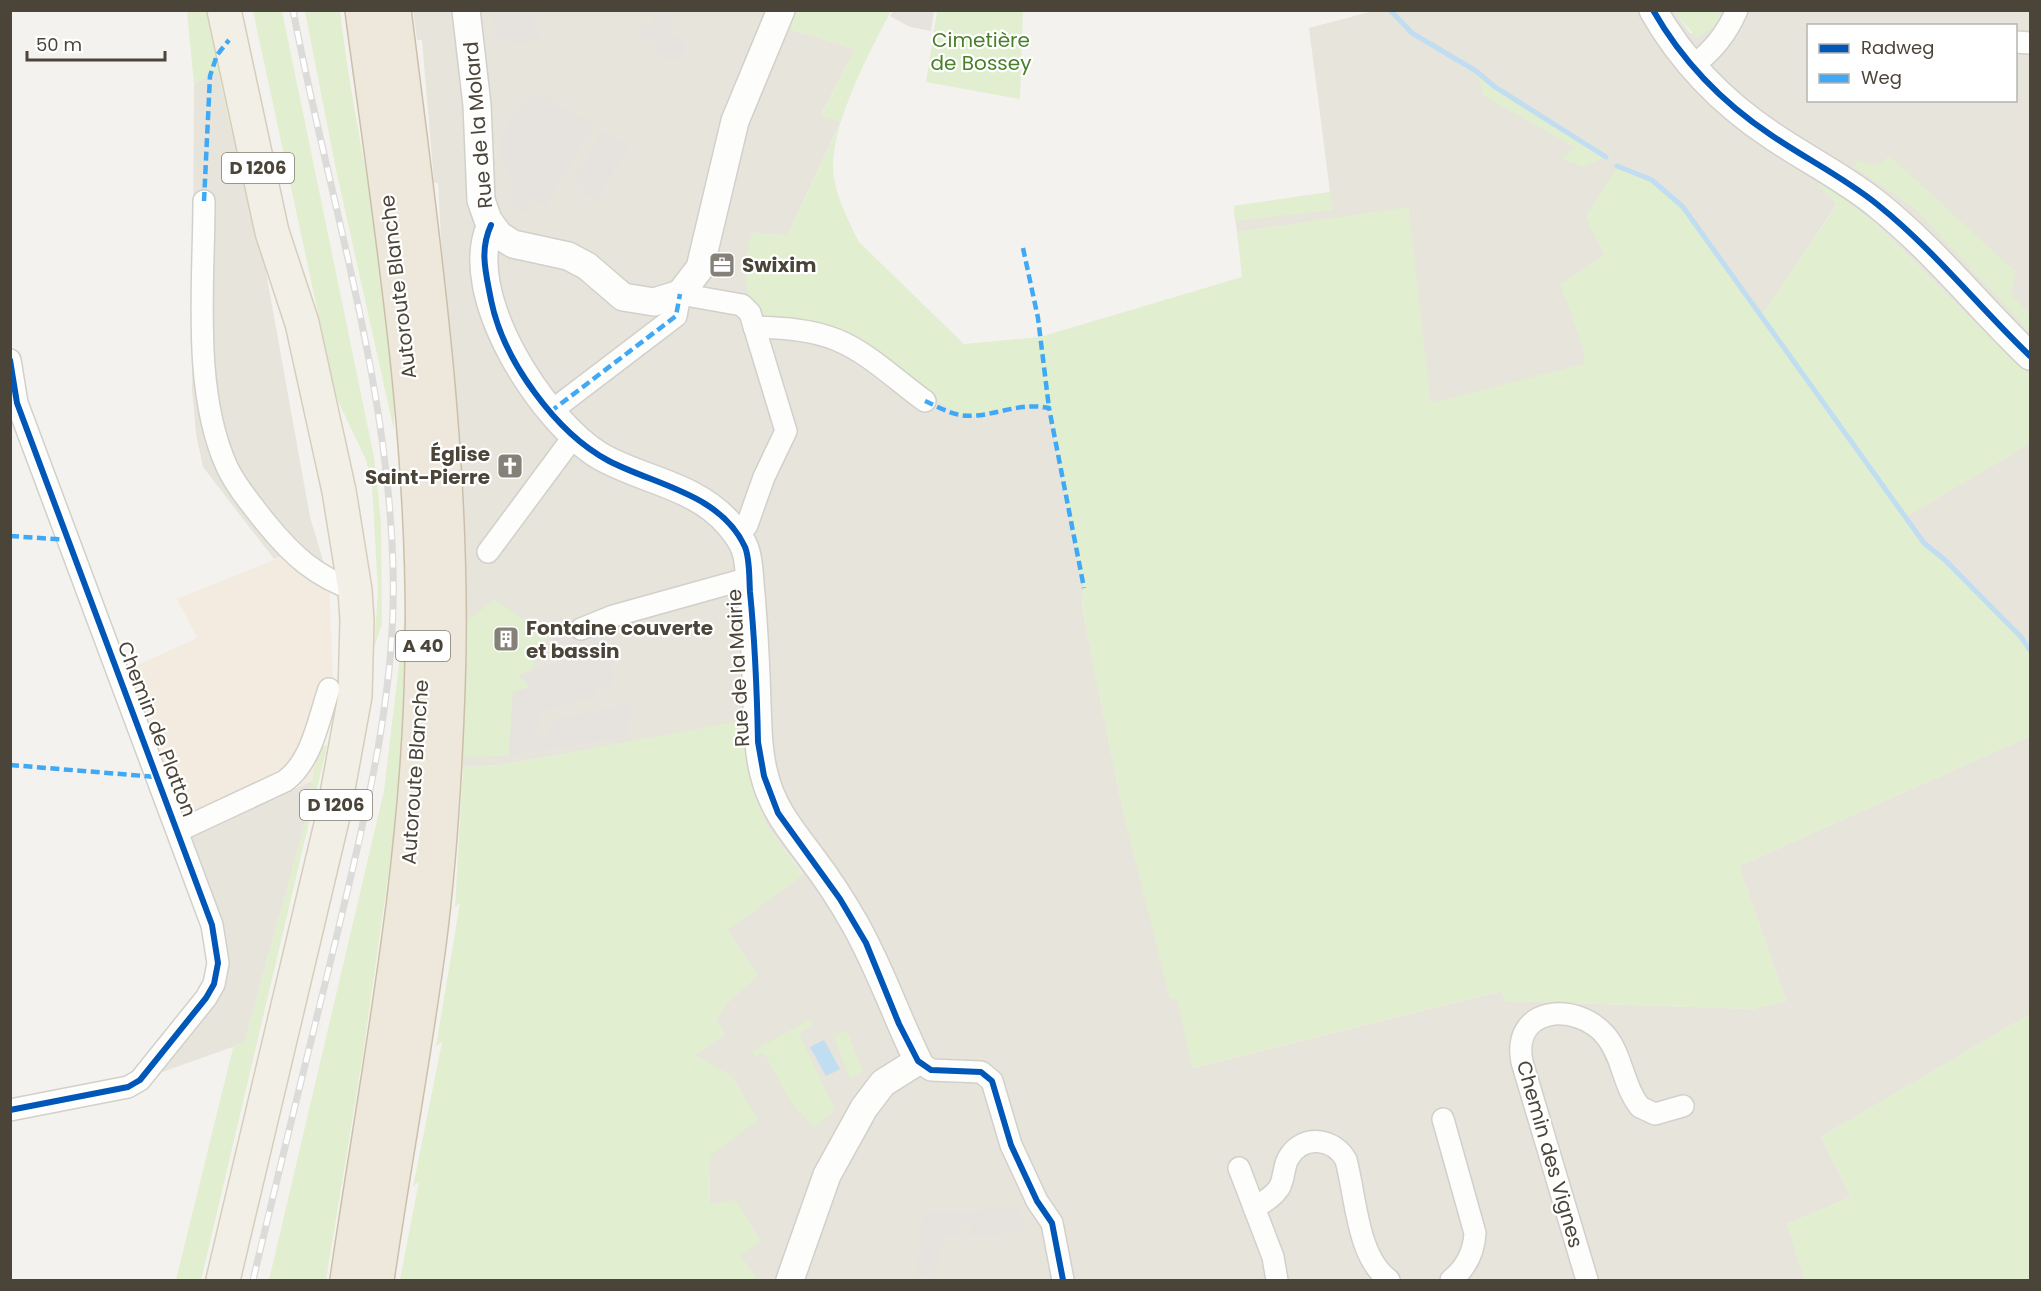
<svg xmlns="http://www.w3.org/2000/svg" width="2041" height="1291" viewBox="0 0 2041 1291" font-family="Poppins,sans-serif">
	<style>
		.residential { fill: #e7e4dc; fill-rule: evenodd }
		.commercial { fill: #f3ebdf }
		.green { fill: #e1eecf }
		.parking { fill: #e6e3df }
		.water { fill: #c0ddf1 }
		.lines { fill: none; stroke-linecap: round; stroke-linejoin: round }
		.stream { stroke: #c0ddf1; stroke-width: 5 }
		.minor-casing { stroke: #d2d0cb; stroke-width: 24 }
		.tertiary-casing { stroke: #d2d0cb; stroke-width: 30 }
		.primary-casing { stroke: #d6cebb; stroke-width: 36 }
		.motorway-casing { stroke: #ccbfa9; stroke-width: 36 }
		.minor { stroke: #fdfdfc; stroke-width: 21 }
		.tertiary { stroke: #fdfdfc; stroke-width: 27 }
		.primary { stroke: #f2efe6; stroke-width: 33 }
		.motorway { stroke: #ede8db; stroke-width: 33 }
		.rail-casing { stroke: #dbdbda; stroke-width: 7 }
		.rail { stroke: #fff; stroke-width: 4.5; stroke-dasharray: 14; stroke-linecap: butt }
		.quiet { stroke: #3fa9f5; stroke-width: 4.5; stroke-dasharray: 9 4.5; stroke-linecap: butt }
		.cycleway-casing { stroke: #fff; stroke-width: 10 }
		.cycleway { stroke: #0057b8; stroke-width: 6 }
		.labels { text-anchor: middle; stroke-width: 4.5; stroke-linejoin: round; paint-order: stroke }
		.shield { fill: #fff; stroke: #817c74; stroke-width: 1.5 }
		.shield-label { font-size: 18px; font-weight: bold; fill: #4b4439 }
		.park-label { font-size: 20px; fill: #4a7f2a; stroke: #fff }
		.street-label { font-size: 20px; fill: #4b4439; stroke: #fff }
		.poi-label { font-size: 20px; font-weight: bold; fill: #4b4439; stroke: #fff; text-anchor: start }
	</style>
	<rect width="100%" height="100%" fill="#f4f2ee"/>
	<!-- residential -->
	<g class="residential">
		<path d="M1377,10H1673L1691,34L1720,17V11H2030V375L1969,317L1874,222L1837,204L1761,317L1683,207L1604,255L1589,363L1430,404L1408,208L1237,232L1234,210V206L1330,192L1309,28ZM1808,26H2016V100H1808Z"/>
		<polygon points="413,11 794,11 786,28 855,49 821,115 841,121 787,236 751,232 971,415 1030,404 1049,408 1084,588 1082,608 1122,806 1171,999 1177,997 1193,1068 1502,991 1505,1001 1752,1009 1786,1001 1739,866 2030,736 2030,1014 1821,1137 1851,1197 1787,1224 1805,1280 734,1280 711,1235 709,1163 688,1059 725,1035 716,1020 727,1003 758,975 727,930 803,874 767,826 750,778 746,721 501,765 462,767 457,798 447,350 438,183 434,183 422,40 417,40"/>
		<polygon points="218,71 229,123 249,177 310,517 329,580 291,553 274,559 203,467 196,434 192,390 194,84"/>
		<polygon points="2030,443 2030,650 2021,637 1945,560 1924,543 1904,518"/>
		<polygon points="313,781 303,831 244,1043 151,1076 208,974 208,960 200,925 169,840"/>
	</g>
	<!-- commercial -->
	<polygon class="commercial" points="291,553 329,580 334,697 319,744 313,781 169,840 111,677 197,638 177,599"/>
	<!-- green -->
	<g class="green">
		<path d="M794,10L891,11C870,51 826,132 834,178C838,201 849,222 859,242L964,344L1040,337L1242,277L1237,232L1408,207L1431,403L1584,364L1583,347L1560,284L1604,255L1586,217L1617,166L1652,180L1683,207L1761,316L1837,205L1818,184L1822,181L1874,222L1969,317L2030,375V443L1904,518L1924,543L1945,560L2021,637L2030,650V736L1739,866L1786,1001L1752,1009L1505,1001L1501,991L1192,1068L1177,998L1170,999L1122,806L1082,608L1084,588L1049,408L1030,404L980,414L960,415L922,391L768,318C737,299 745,261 751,232L787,236L841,122L821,116L855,49L786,28Z"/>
		<polygon points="187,11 214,11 242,164 229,123 218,72 194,84"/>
		<polygon points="253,11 282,11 374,457 381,522 382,624 374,648 378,591 372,485 366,460 338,401 332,378"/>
		<path d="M305,11H340C356,150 397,288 394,430L335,165Z"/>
		<polygon points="937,11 1023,11 1020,99 926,82"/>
		<polygon points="1673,11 1720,11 1721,17 1714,26 1697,38"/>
		<polygon points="1476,71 1495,87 1606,157 1584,167 1561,159 1576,148 1484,96"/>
		<polygon points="1890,156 2016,272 2011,294 2030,314 2030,332 1914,208 1854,167 1857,160 1875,166"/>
		<polygon points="1330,192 1333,210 1235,221 1234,206"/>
		<polygon points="495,600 548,636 531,670 519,676 530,687 513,692 509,756 462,757 467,620"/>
		<polygon points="406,605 401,808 392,848 363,1054 326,1280 269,1280 384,791"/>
		<polygon points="746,720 750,778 767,826 803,875 727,930 758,975 727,1003 716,1020 725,1035 695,1055 732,1076 758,1120 713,1153 709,1163 710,1204 736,1200 761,1242 740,1255 758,1280 400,1280 419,1181 413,1187 442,1042 436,1046 460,903 455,907 463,767 501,765"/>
		<polygon points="319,744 327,746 201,1280 176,1280 234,1044 244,1043 303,831"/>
		<polygon points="2030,1014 2030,1280 1805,1280 1787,1224 1851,1197 1821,1137"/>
		<polygon points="811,1019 814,1024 799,1033 835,1110 814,1128 790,1101 764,1053 755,1057 753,1051"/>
		<polygon points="847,1030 863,1072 850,1079 834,1037"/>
	</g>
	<!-- parking -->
	<g class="parking">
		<polygon points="492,11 536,11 539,41 511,44 510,40 497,42"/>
		<polygon points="653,11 671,11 672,37 685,37 685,59 660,59 654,40 640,41 638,25 653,25"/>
		<polygon points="893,11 934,11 931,31 910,27 890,16"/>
		<polygon points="537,92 595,126 545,207 532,200 526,212 508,202 513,188 501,156 499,145 502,133 512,116"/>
		<polygon points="603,130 629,145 597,200 577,188 579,183 574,180"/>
		<polygon points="682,592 687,607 597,632 592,636 605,638 614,678 608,689 599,683 594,697 540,712 538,732 546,737 552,720 632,703 634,711 627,723 630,736 509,756 513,692 530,687 519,676 582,653 574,641 560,649 551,635 585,618"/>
		<polygon points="1021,1208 1024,1232 968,1237 972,1223 961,1224 959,1235 946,1235 935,1270 927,1276 916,1274 923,1213"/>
	</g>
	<!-- water -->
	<polygon class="water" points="824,1040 840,1069 826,1076 810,1047"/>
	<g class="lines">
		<!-- stream -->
		<g class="stream">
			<polyline points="1390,10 1412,33 1476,71 1495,87 1606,157"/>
			<polyline points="1617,166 1652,180 1683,207 1924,543 1945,560 2021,637 2030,650"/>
		</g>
		<defs>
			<g id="minor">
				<polyline points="2016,42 2030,43"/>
				<path d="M1692,67C1713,50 1726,35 1737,10"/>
				<path d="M204,201C204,284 192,390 227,467C237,488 252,505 266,523C292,555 316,577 355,590"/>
				<path d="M754,327C781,328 811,329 837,340C869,353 897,381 925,401"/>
				<polyline points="10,360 17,403 212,925 218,963 214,984 206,998 140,1080 128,1087 10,1110"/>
				<polyline points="550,412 676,316 680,294 742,305 750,313 786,431 764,477 747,525 738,536"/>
				<polyline points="488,552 574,436"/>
				<polyline points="581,629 613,616 749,578"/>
				<path d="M178,831L285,781C312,761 318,721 329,689"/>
				<polyline points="918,1061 931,1070 981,1072 992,1081 1011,1145 1037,1201 1052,1223 1063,1280"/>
				<path d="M1443,1119L1475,1233C1474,1252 1466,1268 1451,1280"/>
				<polyline points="1239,1168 1273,1257 1277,1280"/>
				<path d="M1254,1208C1264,1202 1273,1197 1279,1188C1285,1178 1283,1166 1289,1157C1303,1134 1334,1138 1346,1160C1356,1197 1357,1257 1389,1280"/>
				<path d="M1587,1280L1522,1062C1511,1006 1577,1001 1606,1036C1623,1057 1623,1086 1640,1107L1655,1114L1683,1106"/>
			</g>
			<g id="tertiary">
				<polyline points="466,10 477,105 481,200 488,220 499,235 513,244 568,256 587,266 623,297 654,302 680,294 700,268 735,121 781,10"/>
				<path d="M1653,10C1682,61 1723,103 1771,135C1806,159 1845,178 1878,205C1934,250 1979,307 2030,356"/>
				<path d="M491,225C459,293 542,421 600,456C641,480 696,485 729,524C735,531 742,540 745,549C750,562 749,579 751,594C754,630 756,668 757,704C758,728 758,751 764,774C772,808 791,830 811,857C827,878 842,901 855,924C880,968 896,1016 918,1061L883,1083L864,1108L827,1175L790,1280"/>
			</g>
			<polyline id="primary" points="223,1280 333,816 355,696 357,620 355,590 339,491 302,323 272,232 224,10"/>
			<g id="motorway">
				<path d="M347,1280C377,1075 418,871 422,662C427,443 391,227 362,10"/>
				<path d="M377,1280C393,1168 414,1057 429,944C440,860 445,773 448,688C456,462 422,235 394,10"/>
			</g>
		</defs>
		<!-- minor casing -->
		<use href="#minor" class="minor-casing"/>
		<!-- tertiary casing -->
		<use href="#tertiary" class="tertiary-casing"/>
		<!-- primary casing -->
		<use href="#primary" class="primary-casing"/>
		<!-- motorway casing -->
		<use href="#motorway" class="motorway-casing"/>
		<!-- minor -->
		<use href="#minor" class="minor"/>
		<!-- tertiary -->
		<use href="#tertiary" class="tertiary"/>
		<!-- primary -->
		<use href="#primary" class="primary"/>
		<!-- motorway -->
		<use href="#motorway" class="motorway"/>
		<defs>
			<path id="rail" d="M253,1280C280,1166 308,1053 336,939C365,817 397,693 393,567C388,378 328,195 293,10"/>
		</defs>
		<!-- rail casing -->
		<use href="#rail" class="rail-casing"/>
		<!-- rail -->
		<use href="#rail" class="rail"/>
		<!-- quiet -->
		<g class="quiet">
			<polyline points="204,201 210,76 217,55 229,40"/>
			<polyline points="1023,248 1038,318 1049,408"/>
			<path d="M925,401C936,406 949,413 960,415C989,420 1015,401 1049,408L1084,588"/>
			<polyline points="550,412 676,316 680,294"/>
			<polyline points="10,536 69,540"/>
			<polyline points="10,765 157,777"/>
		</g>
		<defs>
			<g id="cycleway">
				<path d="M1653,10C1682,61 1723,103 1771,135C1806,159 1845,178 1878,205C1934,250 1979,307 2030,356"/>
				<path d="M491,225C479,251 486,273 491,300C503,360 556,433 609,461C655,485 721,494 745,547C750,559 749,578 750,592C755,642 757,692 758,742L764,776L778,813L840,899L866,943L899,1024L918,1061L931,1070L981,1072L992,1081L1011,1145L1037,1201L1052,1223L1063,1280"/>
				<polyline points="10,360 17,403 212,925 218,963 214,984 206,998 140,1080 128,1087 10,1110"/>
			</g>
		</defs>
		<!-- cycleway casing -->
		<use href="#cycleway" class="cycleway-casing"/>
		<!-- cycleway -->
		<use href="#cycleway" class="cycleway"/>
	</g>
	<!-- icons -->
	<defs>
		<symbol id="office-square" viewBox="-11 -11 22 22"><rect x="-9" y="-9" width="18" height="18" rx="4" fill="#868178" stroke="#fff"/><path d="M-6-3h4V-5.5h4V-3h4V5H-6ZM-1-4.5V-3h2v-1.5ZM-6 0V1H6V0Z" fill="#fff"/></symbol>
		<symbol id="church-square" viewBox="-11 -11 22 22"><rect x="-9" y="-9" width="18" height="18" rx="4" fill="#868178" stroke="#fff"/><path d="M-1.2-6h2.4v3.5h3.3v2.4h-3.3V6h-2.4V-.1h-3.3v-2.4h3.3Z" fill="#fff"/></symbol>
		<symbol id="building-square" viewBox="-11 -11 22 22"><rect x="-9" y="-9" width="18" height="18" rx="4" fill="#868178" stroke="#fff"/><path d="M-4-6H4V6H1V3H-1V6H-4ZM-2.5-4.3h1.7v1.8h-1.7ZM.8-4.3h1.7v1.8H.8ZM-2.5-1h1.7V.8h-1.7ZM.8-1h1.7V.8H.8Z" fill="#fff"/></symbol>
	</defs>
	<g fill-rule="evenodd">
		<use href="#office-square" x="707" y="250" width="30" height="30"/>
		<use href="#church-square" x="495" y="451" width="30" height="30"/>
		<use href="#building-square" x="491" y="624" width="30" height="30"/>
	</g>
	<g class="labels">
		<!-- shield labels -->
		<g class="shield">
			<rect x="222" y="153" width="72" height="30" rx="4.5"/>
			<rect x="396" y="631" width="54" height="30" rx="4.5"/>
			<rect x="300" y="790" width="72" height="30" rx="4.5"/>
		</g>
		<g class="shield-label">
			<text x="258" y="174">D 1206</text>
			<text x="423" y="652">A 40</text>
			<text x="336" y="811">D 1206</text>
		</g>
		<!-- park labels -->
		<g class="park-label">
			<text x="981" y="47">Cimetière<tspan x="981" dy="23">de Bossey</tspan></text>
		</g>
		<!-- street labels -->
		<g class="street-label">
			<text transform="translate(478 125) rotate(-95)" y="7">Rue de la Molard</text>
			<text transform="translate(398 287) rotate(-97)" y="7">Autoroute Blanche</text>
			<text transform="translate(738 668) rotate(-93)" y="7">Rue de la Mairie</text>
			<text transform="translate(157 729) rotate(69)" y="7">Chemin de Platton</text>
			<text transform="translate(415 772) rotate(-86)" y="7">Autoroute Blanche</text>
			<text transform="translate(1550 1154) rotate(74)" y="7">Chemin des Vignes</text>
		</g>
		<!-- poi labels -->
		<g class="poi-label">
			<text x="742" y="272">Swixim</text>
			<text x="490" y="461" text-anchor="end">Église<tspan x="490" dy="23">Saint-Pierre</tspan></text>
			<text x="526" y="635">Fontaine couverte<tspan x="526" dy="23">et bassin</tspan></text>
		</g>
	</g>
	<!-- border -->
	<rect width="2041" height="1291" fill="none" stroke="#4b4439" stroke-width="24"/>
	<!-- legend -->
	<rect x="1807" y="24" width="210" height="78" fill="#ffffff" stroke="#b7b4b0" stroke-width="1.5"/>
	<rect x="1819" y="44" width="30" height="9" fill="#0057b8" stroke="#b7b4b0" stroke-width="1.5"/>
	<text x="1861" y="54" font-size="18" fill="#4b4439">Radweg</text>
	<rect x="1819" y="74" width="30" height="9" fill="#3fa9f5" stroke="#b7b4b0" stroke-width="1.5"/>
	<text x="1861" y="84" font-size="18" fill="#4b4439">Weg</text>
	<!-- scale -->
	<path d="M27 51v9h138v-9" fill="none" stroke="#4b4439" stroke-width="3"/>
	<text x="36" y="51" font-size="18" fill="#4b4439" stroke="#ffffff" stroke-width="4.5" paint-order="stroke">50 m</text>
</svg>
